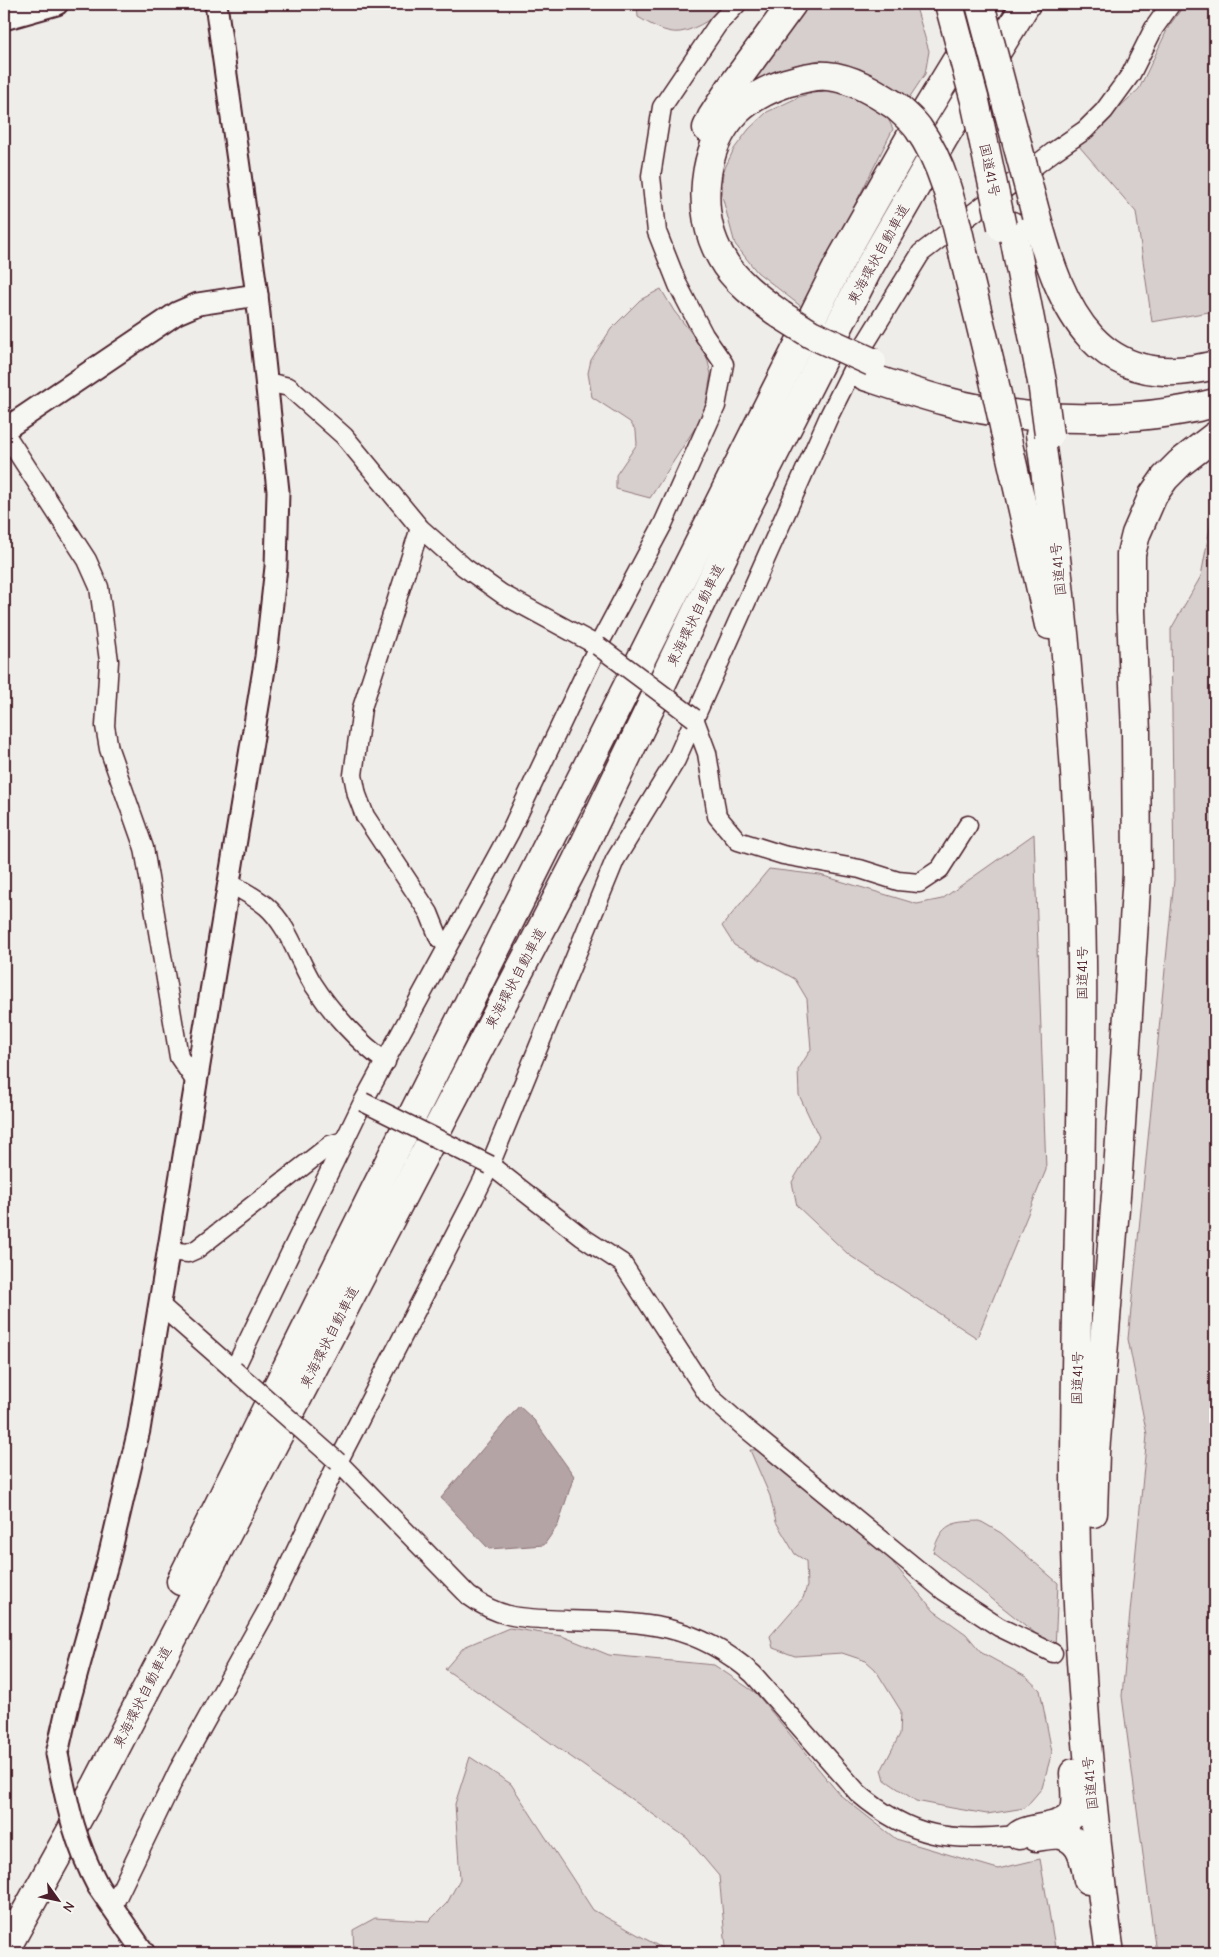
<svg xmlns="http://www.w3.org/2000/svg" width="1219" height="1957" viewBox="0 0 1219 1957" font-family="'Comic Neue','Klee One',sans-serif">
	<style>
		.green { fill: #d7cfce; stroke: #90777c }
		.water { fill: #b4a4a5; stroke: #8a6f74 }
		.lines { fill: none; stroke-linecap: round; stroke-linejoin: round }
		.minor-casing { stroke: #4a1f2b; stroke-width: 21 }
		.tertiary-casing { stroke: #4a1f2b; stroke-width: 25 }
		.trunk-casing { stroke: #4a1f2b; stroke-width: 31 }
		.motorway-casing { stroke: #4a1f2b; stroke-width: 31 }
		.minor { stroke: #f6f6f2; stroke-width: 18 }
		.tertiary { stroke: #f6f6f2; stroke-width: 21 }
		.trunk { stroke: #f6f6f2; stroke-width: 28 }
		.motorway { stroke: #f6f6f2; stroke-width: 28 }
		.minor-bridge-casing { stroke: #4a1f2b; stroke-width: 21; stroke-linecap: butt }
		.tertiary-bridge-casing { stroke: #4a1f2b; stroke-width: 25; stroke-linecap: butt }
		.trunk-bridge-casing { stroke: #4a1f2b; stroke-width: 31; stroke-linecap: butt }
		.minor-bridge { stroke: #f6f6f2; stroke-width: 18 }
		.tertiary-bridge { stroke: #f6f6f2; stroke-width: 21 }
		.trunk-bridge { stroke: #f6f6f2; stroke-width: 28 }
		.labels { text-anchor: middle; stroke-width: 4; stroke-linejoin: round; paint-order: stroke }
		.street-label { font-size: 14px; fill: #4a1f2b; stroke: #f6f6f2 }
	</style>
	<rect width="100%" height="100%" fill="#efedea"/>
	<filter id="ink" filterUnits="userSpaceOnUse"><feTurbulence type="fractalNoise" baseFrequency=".02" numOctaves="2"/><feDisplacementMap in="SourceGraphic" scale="10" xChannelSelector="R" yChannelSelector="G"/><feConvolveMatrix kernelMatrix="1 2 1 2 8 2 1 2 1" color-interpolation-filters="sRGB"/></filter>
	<g filter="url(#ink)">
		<!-- green -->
		<g class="green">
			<path d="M637,4H732C718,14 697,30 680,32C666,34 650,24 638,17Z"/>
			<polygon points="807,4 915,4 929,51 925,74 905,104 865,74 819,60 774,72 736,96"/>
			<polygon points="1185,4 1215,4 1215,309 1209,312 1152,322 1136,212 1078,145 1139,89 1169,26"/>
			<polygon points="827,90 851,93 883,108 893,129 803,308 757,272 735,244 722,196 723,172 734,149 749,129 767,112 801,96"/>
			<polygon points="661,289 674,311 705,350 711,374 704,414 650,498 616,489 616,475 637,444 636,431 630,422 592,397 588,373 591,360 611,329 640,300"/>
			<polygon points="1215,501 1215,1953 1156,1953 1122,1696 1147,1435 1128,1339 1174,880 1171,629 1201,576"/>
			<polygon points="1034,834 1046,1170 977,1338 849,1255 797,1206 792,1182 819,1137 799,1095 798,1070 811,1049 807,999 795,979 734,945 722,926 769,869 820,875 917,904 942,899"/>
			<polygon points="776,1449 820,1477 865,1522 894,1564 934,1611 966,1634 982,1653 1026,1677 1040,1690 1052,1752 1042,1788 1025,1808 987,1814 952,1808 916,1801 885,1780 882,1769 900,1734 901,1711 875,1669 866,1661 842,1653 795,1656 773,1648 770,1636 803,1598 807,1586 806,1561 795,1554 776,1522 770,1496 750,1450"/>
			<path d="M980,1521L1001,1533L1058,1583L1055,1649L933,1552C942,1523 951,1522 980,1521Z"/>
			<polygon points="509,1628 562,1636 609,1655 714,1665 756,1693 840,1795 896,1839 998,1869 1040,1859 1056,1953 715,1953 726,1947 719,1876 687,1838 445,1669 464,1647"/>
			<polygon points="470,1757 511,1784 593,1910 671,1953 354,1953 353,1930 375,1918 429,1921 447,1903 460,1879 455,1804"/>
		</g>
		<!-- water -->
		<polygon class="water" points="519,1406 534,1420 574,1476 558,1525 544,1545 489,1549 441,1498"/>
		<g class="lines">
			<defs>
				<g id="minor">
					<polyline points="267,382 289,387 344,436 420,528 464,567 502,594 598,646"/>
					<polyline points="4,432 87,560 99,587 109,661 105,726 109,749 144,848 179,1057 196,1082"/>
					<polyline points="420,528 362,708 353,775 357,795 365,816 429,913 439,938 447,945"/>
					<polyline points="694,718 707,753 717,816 738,841 783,855 860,869 898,881 919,883 940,869 968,825"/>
					<path d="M230,883C241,890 255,897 266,906C289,926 297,958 313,984C331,1012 358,1042 386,1062"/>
					<polyline points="490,1165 582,1237 622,1263 708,1395 744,1427 944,1591 999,1627 1053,1653"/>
					<polyline points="167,1251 188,1253 197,1249 330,1145 344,1141"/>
					<polyline points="160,1305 234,1370 363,1102 510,832 598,646 663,524 716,406 724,364 704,335 678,285 657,232 651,176 662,107 718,24 737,4"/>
					<path d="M338,1462L469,1596C503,1621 527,1618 567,1620C642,1622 694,1622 753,1674L858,1793C913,1840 950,1841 1019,1835"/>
					<polyline points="112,1908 179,1769 270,1605 338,1462 474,1198 490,1165 615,860 676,760 830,414 865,344 921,253 1053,152 1085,130 1104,111 1131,74 1154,28 1171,4"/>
				</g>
				<g id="tertiary">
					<polyline points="4,19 57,4"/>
					<polyline points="4,430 177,313 198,304 257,295"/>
					<polyline points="57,1754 68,1705 109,1557 139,1430 266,657 276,567 278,491 257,295 216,4"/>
					<polyline points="98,1886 144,1953"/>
				</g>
				<g id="trunk">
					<polyline points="707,128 712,117 730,89 792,4"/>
					<path d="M1036,215C1061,311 1098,395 1215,365"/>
					<polyline points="1012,226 1042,382"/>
					<polyline points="964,257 993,376"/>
					<path d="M781,315C759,299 734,281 721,257C696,214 701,147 737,111C751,98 768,89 786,83C800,79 813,75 827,76C853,78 876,93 896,106"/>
					<path d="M865,376C892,385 918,394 945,401C1025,423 1135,424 1215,403"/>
					<polyline points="1005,431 1049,625"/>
					<path d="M1040,434C1065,608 1080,784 1082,960C1084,1131 1075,1302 1075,1473C1075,1588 1082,1702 1094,1816C1099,1862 1103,1908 1110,1953"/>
					<polyline points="1093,1513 1095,1453 1118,1171 1137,874 1136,732 1131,612 1131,554 1136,534 1153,495 1165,478 1180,463 1215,436"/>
					<path d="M1019,1835C1026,1830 1033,1830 1042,1828C1082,1821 1076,1807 1074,1773"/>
					<path d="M1036,1837C1044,1836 1057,1833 1064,1836C1083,1842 1085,1864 1088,1880"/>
				</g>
				<g id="motorway">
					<polyline points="181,1581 378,1184 842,258 918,124 991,4"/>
					<polyline points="4,1952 97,1784 575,864 742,517 868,269 943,139 1026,4"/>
				</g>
			</defs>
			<!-- minor casing -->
			<use href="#minor" class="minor-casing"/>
			<!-- tertiary casing -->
			<use href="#tertiary" class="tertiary-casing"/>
			<!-- trunk casing -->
			<use href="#trunk" class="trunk-casing"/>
			<!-- motorway casing -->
			<use href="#motorway" class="motorway-casing"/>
			<!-- minor -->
			<use href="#minor" class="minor"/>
			<!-- tertiary -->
			<use href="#tertiary" class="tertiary"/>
			<!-- trunk -->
			<use href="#trunk" class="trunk"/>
			<!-- motorway -->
			<use href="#motorway" class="motorway"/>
			<defs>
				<g id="minor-bridge">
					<polyline points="598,646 694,718"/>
					<polyline points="363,1102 490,1165"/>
					<polyline points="234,1370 338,1462"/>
				</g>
				<path id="tertiary-bridge" d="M57,1754C67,1803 74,1841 98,1886"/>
				<g id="trunk-bridge">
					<polyline points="949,4 975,101 1002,227"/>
					<polyline points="980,4 1036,215"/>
					<path d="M896,106C903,113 912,120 918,128C945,166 954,213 964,257"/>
					<polyline points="781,315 811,334 872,362"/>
					<polyline points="993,376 1005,431"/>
					<polyline points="1042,382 1049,435"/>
				</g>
			</defs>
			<!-- minor-bridge casing -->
			<use href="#minor-bridge" class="minor-bridge-casing"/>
			<!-- tertiary-bridge casing -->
			<use href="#tertiary-bridge" class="tertiary-bridge-casing"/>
			<!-- trunk-bridge casing -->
			<use href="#trunk-bridge" class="trunk-bridge-casing"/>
			<!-- minor-bridge -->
			<use href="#minor-bridge" class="minor-bridge"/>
			<!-- tertiary-bridge -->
			<use href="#tertiary-bridge" class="tertiary-bridge"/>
			<!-- trunk-bridge -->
			<use href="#trunk-bridge" class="trunk-bridge"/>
		</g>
	</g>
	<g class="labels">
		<!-- street labels -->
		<g class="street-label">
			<text transform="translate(990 170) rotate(78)" y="5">国道41号</text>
			<text transform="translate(878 254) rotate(-61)" y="5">東海環状自動車道</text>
			<text transform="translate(1058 569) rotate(-96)" y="5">国道41号</text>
			<text transform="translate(695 615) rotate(-64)" y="5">東海環状自動車道</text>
			<text transform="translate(1082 973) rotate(-90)" y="5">国道41号</text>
			<text transform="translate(515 978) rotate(-62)" y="5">東海環状自動車道</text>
			<text transform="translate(329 1337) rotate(-63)" y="5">東海環状自動車道</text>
			<text transform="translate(1077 1378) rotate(-89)" y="5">国道41号</text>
			<text transform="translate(142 1697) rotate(-63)" y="5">東海環状自動車道</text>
			<text transform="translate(1090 1783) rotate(-96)" y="5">国道41号</text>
		</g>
	</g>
	<!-- margin -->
	<rect width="1219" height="1957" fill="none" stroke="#f6f6f2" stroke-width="20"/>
	<rect x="10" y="10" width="1199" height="1937" fill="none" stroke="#4a1f2b" stroke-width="2" filter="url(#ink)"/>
	<!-- north arrow -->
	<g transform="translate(58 1900) rotate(123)" stroke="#f6f6f2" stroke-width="4" paint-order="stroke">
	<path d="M0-4L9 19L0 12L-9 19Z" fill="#4a1f2b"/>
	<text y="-8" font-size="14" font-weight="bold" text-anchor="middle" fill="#4a1f2b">N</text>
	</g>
</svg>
